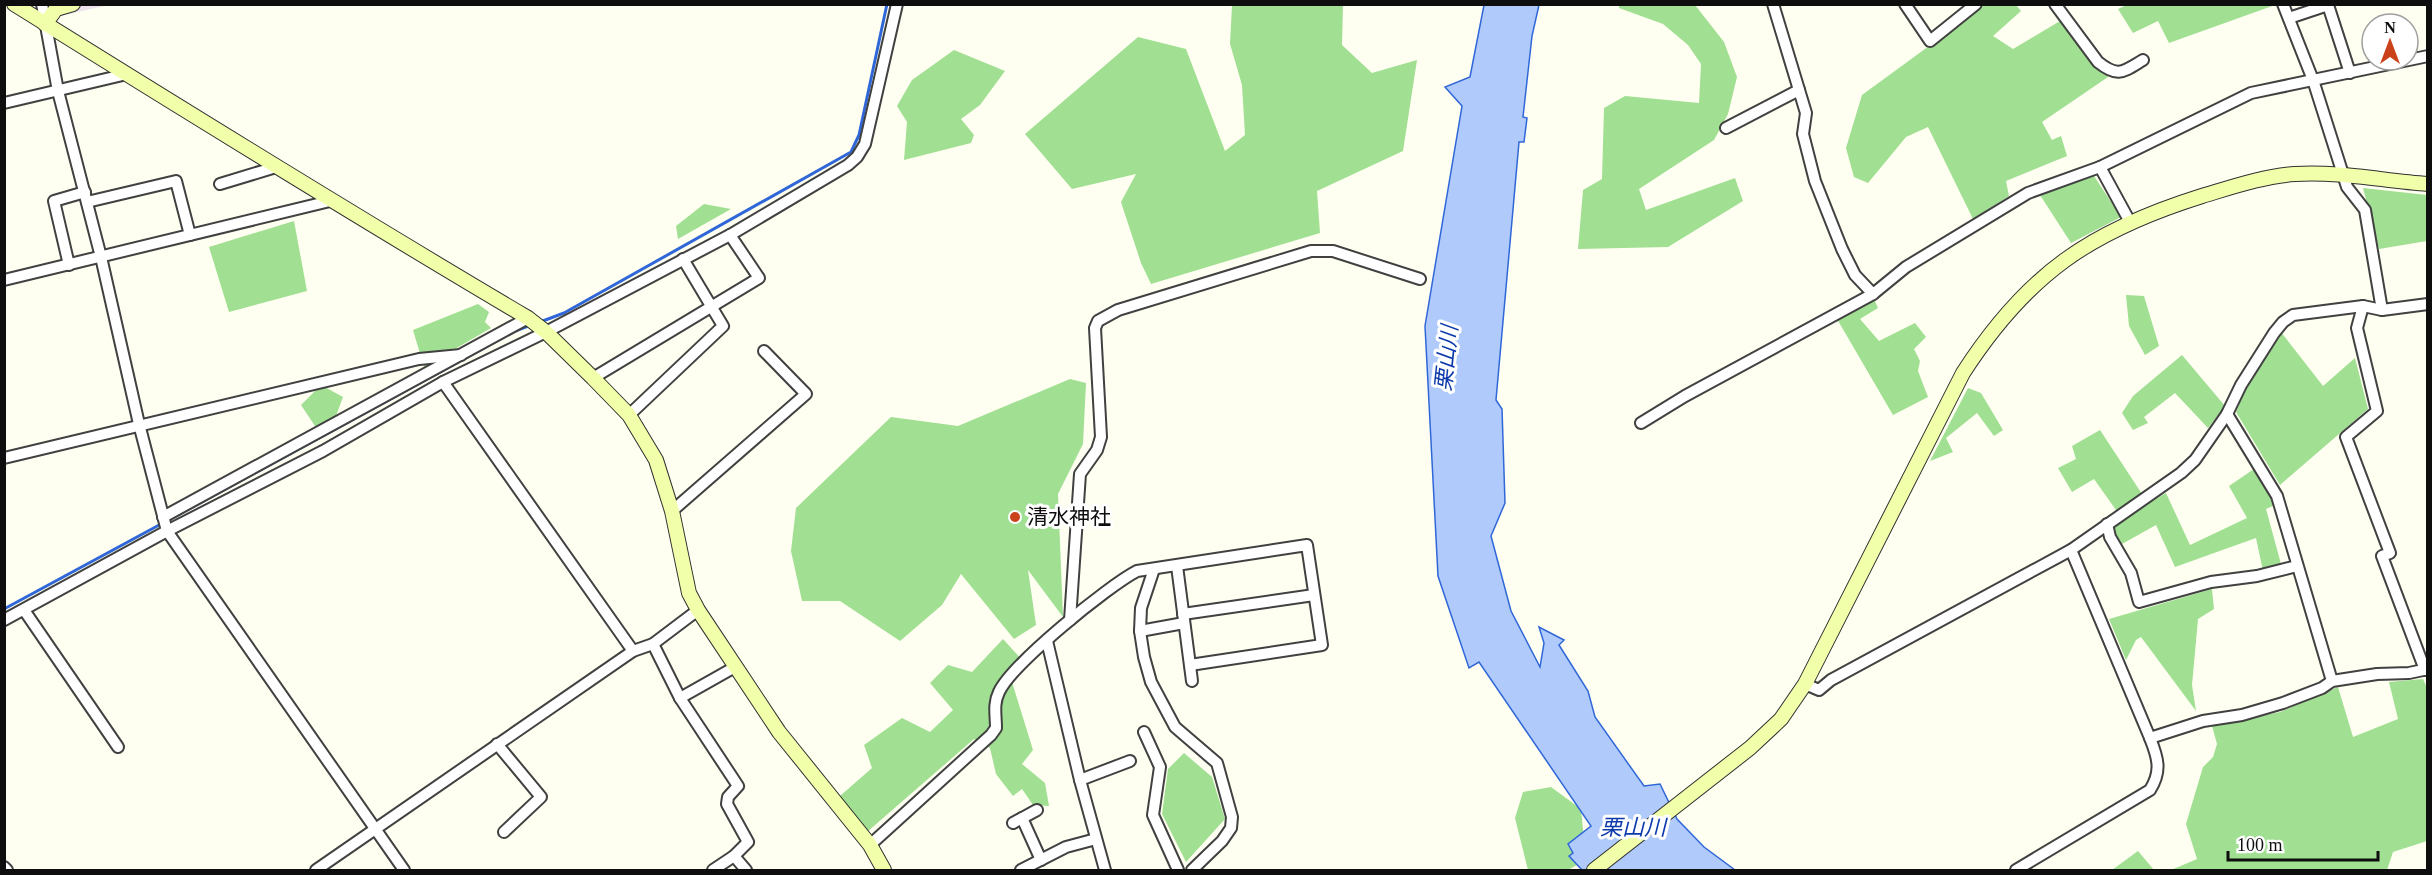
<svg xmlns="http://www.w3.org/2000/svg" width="2432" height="875" viewBox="0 0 2432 875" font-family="'Times New Roman','Noto Sans JP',serif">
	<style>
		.industrial { fill: #eee2ec }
		.forest { fill: #a1df93 }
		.water { fill: #afcafb; stroke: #3067d8; stroke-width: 1.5 }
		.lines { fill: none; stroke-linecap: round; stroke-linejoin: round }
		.stream { stroke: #3067d8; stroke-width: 3 }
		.street-casing { stroke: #414141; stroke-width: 14 }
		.secondary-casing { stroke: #303030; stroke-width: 16 }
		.street { stroke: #fff; stroke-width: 10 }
		.secondary { stroke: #f1ffab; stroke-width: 14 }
		.poi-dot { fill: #ca421a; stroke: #fff; stroke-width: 2 }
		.labels { text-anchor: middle; stroke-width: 6; stroke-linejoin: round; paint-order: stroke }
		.poi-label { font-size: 21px; fill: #0e0e0e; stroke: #fff; text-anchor: start }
		.water-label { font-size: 22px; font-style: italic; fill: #0c3aab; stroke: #fff }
	</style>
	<rect width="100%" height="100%" fill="#fefff0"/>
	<!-- industrial -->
	<polygon class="industrial" points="30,5 108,5 52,18"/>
	<!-- forest -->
	<g class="forest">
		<polygon points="1232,5 1343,5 1342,45 1372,73 1417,60 1403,151 1317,191 1320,233 1151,284 1141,263 1121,202 1136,174 1072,189 1025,134 1138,37 1186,49 1225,151 1245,135 1242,85 1230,44"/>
		<polygon points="1619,5 1695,5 1724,42 1737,77 1728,114 1714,140 1639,189 1646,210 1735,178 1743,201 1668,247 1578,249 1583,190 1602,179 1604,108 1625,96 1699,103 1701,64 1688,45 1663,24 1619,8"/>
		<polygon points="1985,5 2016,5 2021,11 1993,36 2013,49 2060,21 2108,77 2042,122 2052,140 2061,136 2067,156 2006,181 2009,196 1973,219 1928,127 1906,137 1868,183 1854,177 1846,148 1862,95"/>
		<polygon points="2127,5 2275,4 2275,5 2169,43 2158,21 2133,33 2118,9"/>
		<polygon points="954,50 1005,71 980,105 961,119 974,135 971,143 904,160 907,122 897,106 912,80"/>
		<polygon points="2094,176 2121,217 2071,243 2040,195"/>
		<polygon points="2363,188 2427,195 2427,241 2379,249"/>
		<polygon points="704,204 731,209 678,239 676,226"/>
		<polygon points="294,221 307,291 229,312 209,247"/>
		<polygon points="2126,295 2144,296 2159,346 2145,355 2129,326"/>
		<polygon points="1874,299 1878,308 1860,319 1879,341 1915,323 1926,337 1914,349 1920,361 1918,371 1928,397 1893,415 1837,319"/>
		<polygon points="478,304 489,312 485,322 491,328 424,367 413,330"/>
		<polygon points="2281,332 2323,386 2355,358 2368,409 2280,485 2236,412 2252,375"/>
		<polygon points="2182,355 2225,406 2208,428 2175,393 2144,417 2148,423 2133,430 2122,413 2133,396"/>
		<polygon points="1070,379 1086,383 1083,444 1058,494 1063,617 1028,570 1036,625 1014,639 961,574 942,605 900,641 840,601 802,601 791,551 796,508 891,417 958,426"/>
		<polygon points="321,385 343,397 336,416 317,429 301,405"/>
		<polygon points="1968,388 1981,393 2003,430 1994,436 1977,413 1946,438 1953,452 1930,461"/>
		<polygon points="2100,430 2142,494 2116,510 2094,479 2072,492 2058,468 2076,459 2072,446"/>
		<polygon points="2254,469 2275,505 2266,509 2281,564 2263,571 2256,538 2175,567 2156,525 2122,544 2111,526 2166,493 2190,545 2247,518 2229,486"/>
		<polygon points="2212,589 2214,609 2198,619 2192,685 2196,711 2141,637 2136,640 2126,660 2109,619"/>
		<polygon points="1003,639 1022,660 1012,682 1033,750 1022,764 1045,783 1049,806 1033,805 1022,789 1013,796 996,774 990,748 974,739 867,832 840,796 872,768 864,745 902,718 930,732 953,710 930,683 948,665 972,672"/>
		<polygon points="2423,679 2428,690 2427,841 2393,852 2387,870 2171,870 2197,859 2186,824 2203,767 2213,757 2217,744 2212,726 2280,712 2338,687 2353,737 2398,719 2389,682"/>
		<polygon points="1184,753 1212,777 1225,819 1186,862 1162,814 1168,769"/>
		<polygon points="1551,787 1581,809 1586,860 1568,870 1528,870 1515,818 1523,792"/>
		<polygon points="2138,851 2154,870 2112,870"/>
	</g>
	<!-- water -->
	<polygon class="water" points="1484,5 1539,5 1532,36 1523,117 1527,118 1524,142 1519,142 1496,400 1502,409 1505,503 1491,536 1511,611 1540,667 1544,643 1539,627 1564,640 1559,645 1588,691 1595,717 1644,786 1660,784 1677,819 1704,847 1735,870 1582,870 1569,856 1573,853 1568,844 1591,826 1479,662 1469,668 1438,576 1425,326 1462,106 1445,87 1470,77"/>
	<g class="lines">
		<!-- stream -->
		<g class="stream">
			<polyline points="540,322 564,313 851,152 859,135 887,4"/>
			<polyline points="167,521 515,331 531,325"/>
			<polyline points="4,609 161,524"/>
		</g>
		<defs>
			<g id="street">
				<polyline points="42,4 58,91 101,257 139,424 167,531 404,870"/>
				<polyline points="1773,4 1806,113 1803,134 1815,181 1842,249 1855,275 1873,294"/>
				<polyline points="1905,4 1930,41 1976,4"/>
				<path d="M2055,4L2098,62C2118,78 2123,72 2143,60"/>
				<polyline points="2283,4 2313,80 2347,187 2365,210 2382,310"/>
				<polyline points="2289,18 2328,5 2350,73"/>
				<polyline points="4,103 127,74"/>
				<polyline points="1726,128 1799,90"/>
				<polyline points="2100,167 2130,222"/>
				<polyline points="220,184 276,167"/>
				<polyline points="87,202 176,181 190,235"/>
				<polyline points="69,265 54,201 85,192"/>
				<polyline points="4,280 330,201"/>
				<polyline points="2363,306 2357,328 2377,411 2346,437 2390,553 2382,556 2425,670"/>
				<polyline points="593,378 759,278 730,235"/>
				<polyline points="443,382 633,651"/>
				<polyline points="2227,414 2277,496 2332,681"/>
				<polyline points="629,415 723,326 683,259"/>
				<polyline points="1641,423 1685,396 1873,294 1906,267 2028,193 2100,167 2251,93 2428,56"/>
				<polyline points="4,458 419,359 461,355"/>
				<polyline points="672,511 806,394 764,351"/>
				<polyline points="163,517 528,318"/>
				<polyline points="2107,524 2110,537 2131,573 2139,602 2211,582 2257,576 2297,566"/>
				<polyline points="1177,566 1192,681"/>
				<polyline points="1154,569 1141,608 1140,631 1144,657 1151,682 1175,727 1217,763 1232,817 1231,828 1222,841 1192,870"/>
				<polyline points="24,610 118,747"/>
				<polyline points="1183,614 1314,595"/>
				<polyline points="4,620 167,531 323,451 443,382 546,332 730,235 848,165 857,157 865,144 897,4"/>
				<polyline points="1070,620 1080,474 1097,450 1101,437 1095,328 1098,321 1118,310 1311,251 1333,251 1420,279"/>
				<polyline points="1140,631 1184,623"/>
				<polyline points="1047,641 1080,780 1105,870"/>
				<polyline points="653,644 680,698 738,786 728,797 727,804 748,842 734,856 713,870"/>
				<polyline points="1805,684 1819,690 1831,680 2071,550 2181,473 2195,460 2227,414 2241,385 2274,333 2283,322 2293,315 2363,306 2382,310 2428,304"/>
				<polyline points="680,698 735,667"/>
				<polyline points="1144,732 1160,767 1153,815 1178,870"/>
				<polyline points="2150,738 2203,721 2242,715 2283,703 2322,688 2332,681 2377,674 2409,673 2428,669"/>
				<polyline points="497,744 541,797 504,832"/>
				<polyline points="1080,780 1130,761"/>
				<polyline points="1022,818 1041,860"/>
				<polyline points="1013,823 1037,810"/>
				<path d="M870,845L991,735L996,728C996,715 993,704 999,692C1012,664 1108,586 1137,571L1307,545L1322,645L1190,665"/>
				<polyline points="734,856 746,870"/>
				<polyline points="4,867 7,870"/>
				<polyline points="316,870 633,651 653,644 698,610"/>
				<polyline points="1021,870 1066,847 1096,839"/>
				<path d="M2016,870L2150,790C2162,771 2158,758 2150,738L2071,550"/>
			</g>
			<g id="secondary">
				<path d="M14,4C184,110 355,216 528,318L546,332L593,378L629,415L656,460L672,511L689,593L698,610L779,732L870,845L884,870"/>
				<polyline points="45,24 56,9 73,4"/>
				<path d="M1594,870L1750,748L1781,719L1805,684L1963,373C2027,274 2090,231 2202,196C2232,187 2264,176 2295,174C2339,171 2384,181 2428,184"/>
			</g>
		</defs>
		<!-- street casing -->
		<use href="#street" class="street-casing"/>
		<!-- secondary casing -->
		<use href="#secondary" class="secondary-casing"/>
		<!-- street -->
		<use href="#street" class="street"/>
		<!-- secondary -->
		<use href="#secondary" class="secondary"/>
	</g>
	<!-- markers -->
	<circle class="poi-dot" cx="1015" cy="517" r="6"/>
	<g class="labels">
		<!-- poi labels -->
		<g class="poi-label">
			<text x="1027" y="524">清水神社</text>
		</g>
		<!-- water labels -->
		<g class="water-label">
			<text transform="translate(1446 358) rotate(-84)" y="8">栗山川</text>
			<text x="1633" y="835">栗山川</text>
		</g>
	</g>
	<!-- border -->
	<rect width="2432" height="875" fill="none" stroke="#0e0e0e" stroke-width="12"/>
	<!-- north arrow -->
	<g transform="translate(2390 42)"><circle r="28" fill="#ffffff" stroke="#9f9f9f" stroke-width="1.5"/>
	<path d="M0-4.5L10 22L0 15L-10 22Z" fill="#ca421a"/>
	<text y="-9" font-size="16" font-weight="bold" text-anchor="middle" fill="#0e0e0e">N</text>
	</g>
	<!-- scale -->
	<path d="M2228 851v9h150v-9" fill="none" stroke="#0e0e0e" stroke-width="3"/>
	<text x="2237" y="851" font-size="18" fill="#0e0e0e" stroke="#ffffff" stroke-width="4.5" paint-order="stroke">100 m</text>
</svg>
